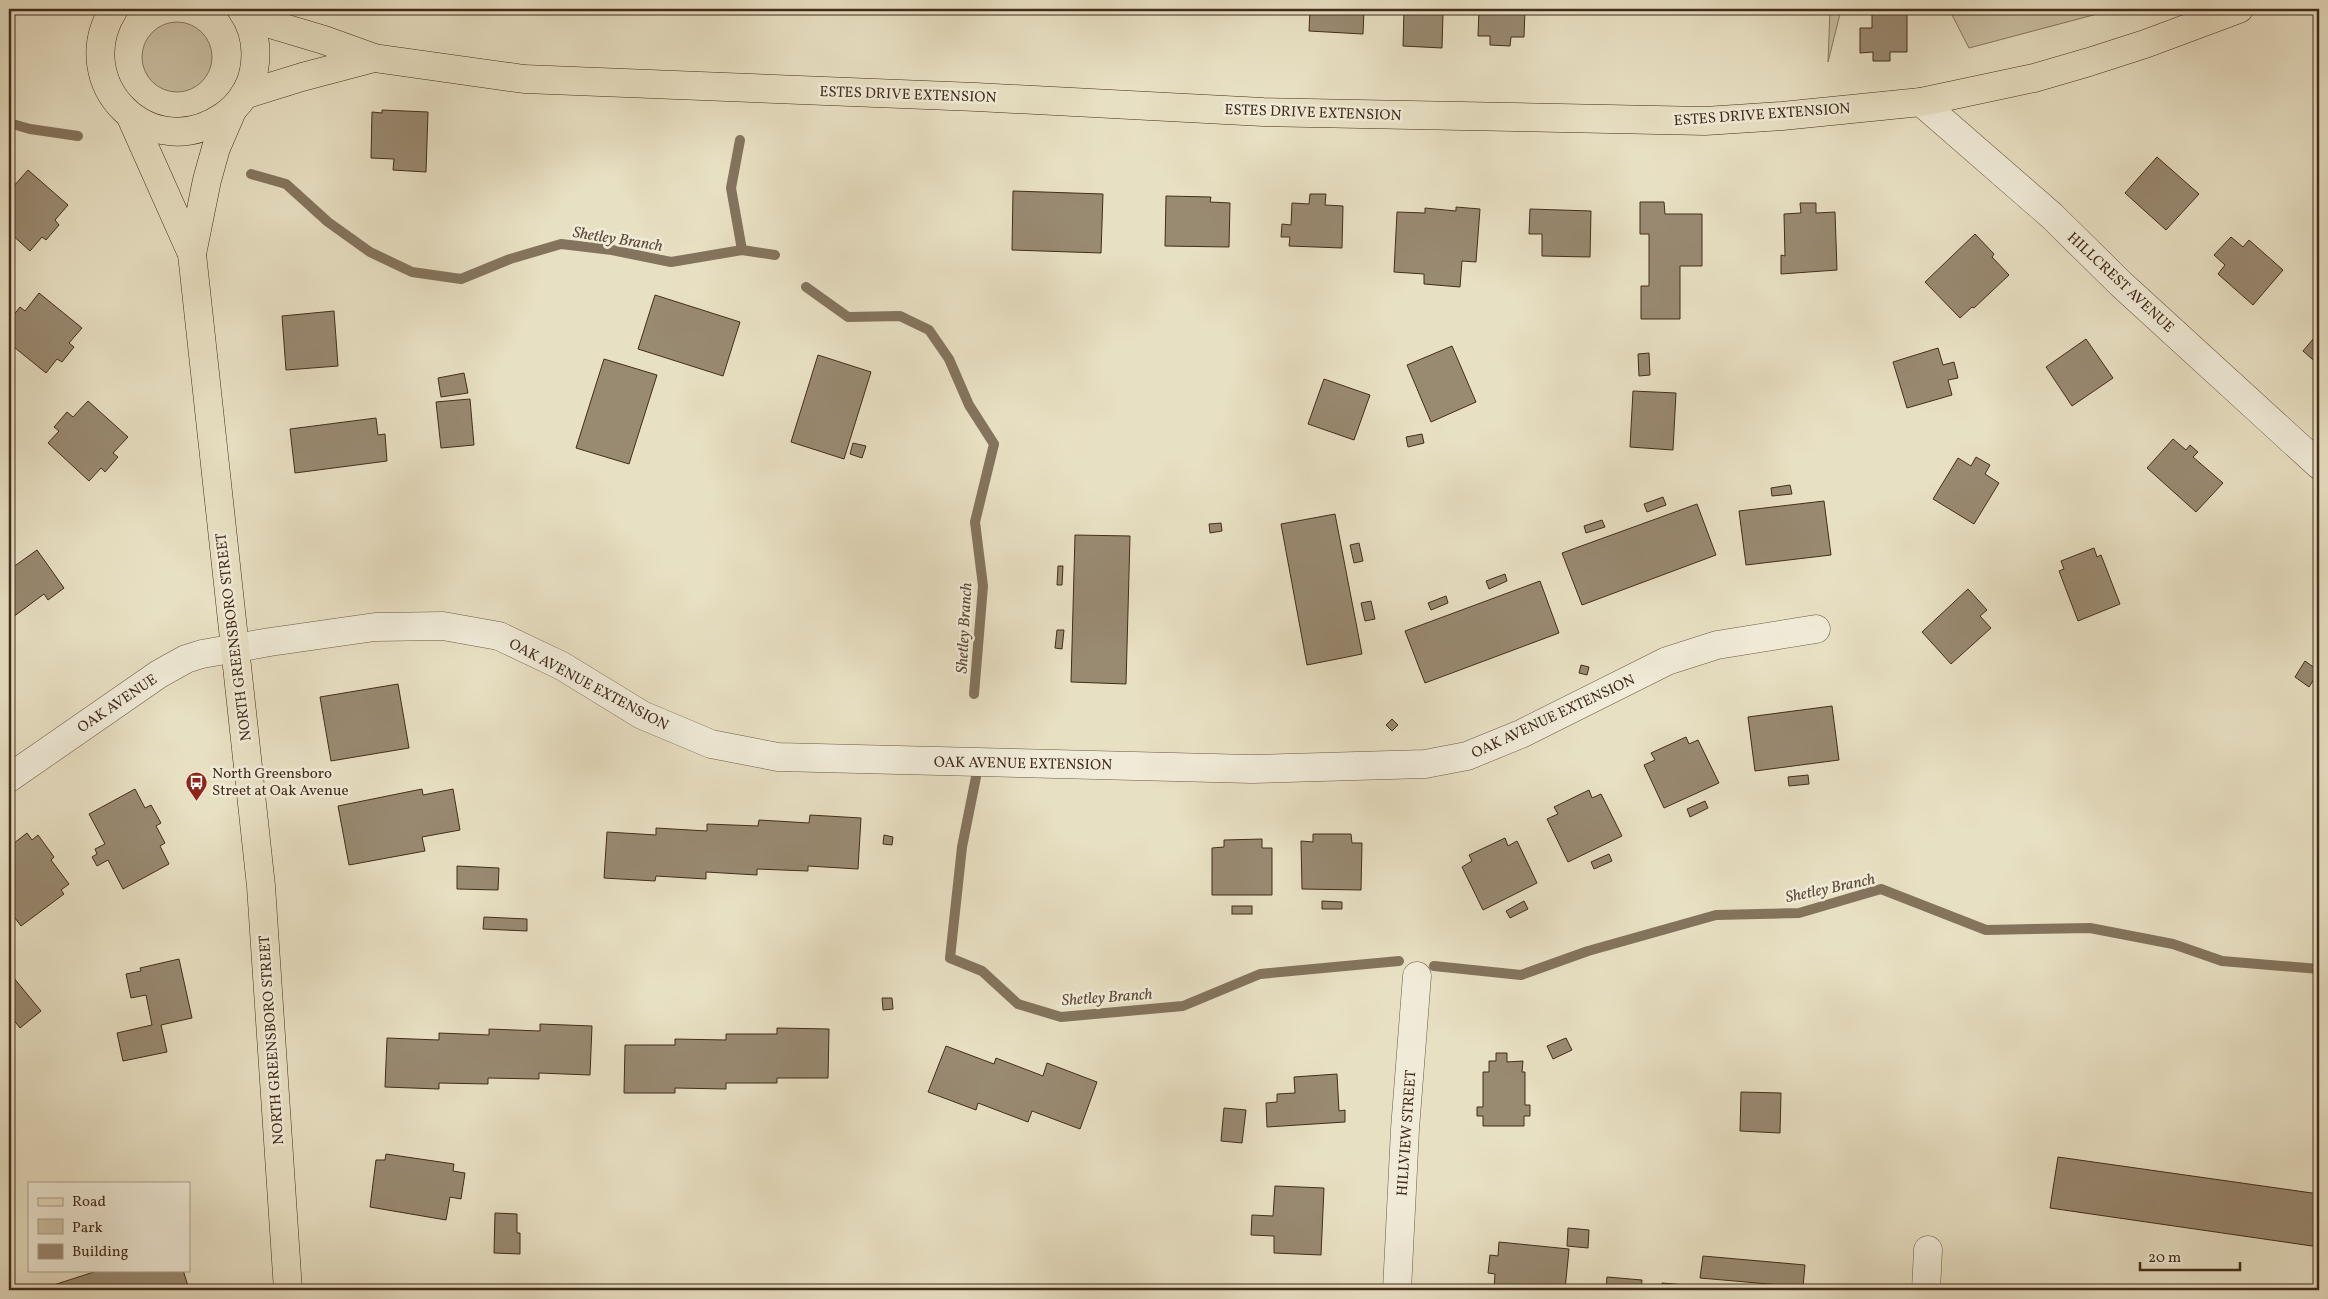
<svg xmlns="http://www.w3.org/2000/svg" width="2328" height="1299" viewBox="0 0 2328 1299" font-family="Vollkorn,serif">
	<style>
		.green { fill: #ccc2a6; stroke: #887860 }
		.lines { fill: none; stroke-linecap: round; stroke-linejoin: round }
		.stream { stroke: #84745d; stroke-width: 10 }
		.building { fill: #998a72; stroke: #432d1a }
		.minor-casing { stroke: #6c5a44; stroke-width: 29 }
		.major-casing { stroke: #432d1a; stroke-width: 29 }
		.minor { stroke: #f0ebd8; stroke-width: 28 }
		.major { stroke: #e8e0c3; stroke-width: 28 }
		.labels { text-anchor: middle; stroke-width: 5; stroke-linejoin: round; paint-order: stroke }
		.street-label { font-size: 15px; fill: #432d1a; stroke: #f0ebd8 }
		.poi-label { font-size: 15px; fill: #432d1a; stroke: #f0ebd8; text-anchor: start }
		.water-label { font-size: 16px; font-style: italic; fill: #5e4a36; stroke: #f0ebd8 }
	</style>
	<rect width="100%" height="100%" fill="#e8e0c3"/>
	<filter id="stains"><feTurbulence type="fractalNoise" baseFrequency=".004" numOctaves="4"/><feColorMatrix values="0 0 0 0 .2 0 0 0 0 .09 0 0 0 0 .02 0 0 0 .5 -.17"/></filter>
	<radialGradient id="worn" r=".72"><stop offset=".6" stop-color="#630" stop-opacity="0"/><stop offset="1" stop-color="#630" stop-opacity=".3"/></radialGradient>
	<!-- green -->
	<g class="green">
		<polygon points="1830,9 1848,9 1840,14 1828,62"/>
		<polygon points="1949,9 2116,9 1969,48"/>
		<circle cx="177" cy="57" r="35"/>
	</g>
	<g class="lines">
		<!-- stream -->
		<g class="stream">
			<polyline points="9,123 30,129 78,136"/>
			<polyline points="740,140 731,188 742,250"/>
			<polyline points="251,174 286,184 328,222 370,252 412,272 461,279 510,259 561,244 612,250 671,262 742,250 775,255"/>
			<polyline points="806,287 848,317 900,316 929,330 949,359 969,405 994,444 975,522 983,586 974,694"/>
			<polyline points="976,777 962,847 950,958 982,971 1018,1004 1061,1017 1183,1006 1260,974 1399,961"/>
			<polyline points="1434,966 1521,975 1588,951 1716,915 1799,913 1881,889 1986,930 2090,928 2173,944 2222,961 2319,969"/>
		</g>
	</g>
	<!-- building -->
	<g class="building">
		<polygon points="1310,9 1364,9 1363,34 1309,31"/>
		<polygon points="1404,9 1438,9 1438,12 1443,13 1442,48 1403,46"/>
		<polygon points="1479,9 1525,9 1524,37 1511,37 1510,46 1490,45 1490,36 1478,36"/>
		<polygon points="1872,9 1907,9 1907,52 1890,52 1890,61 1873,61 1873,52 1860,53 1860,28 1872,28"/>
		<polygon points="382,110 428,112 426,172 393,170 394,159 371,158 372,112 382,113"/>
		<polygon points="2157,157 2199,194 2166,230 2125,193"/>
		<polygon points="28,170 68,205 55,220 59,225 46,240 42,237 30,251 9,232 9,184 13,187"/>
		<polygon points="1013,191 1103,194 1101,253 1012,250"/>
		<polygon points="1310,194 1326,194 1325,205 1343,206 1342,248 1289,246 1290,237 1281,237 1282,224 1291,225 1292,203 1309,204"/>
		<polygon points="1166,196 1211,197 1210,202 1230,203 1229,247 1165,246"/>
		<polygon points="1640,202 1664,202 1665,214 1702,214 1702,266 1680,266 1680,319 1641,319 1641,286 1649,286 1649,234 1640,234"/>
		<polygon points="1800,203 1816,203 1816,213 1835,212 1837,270 1781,274 1781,255 1785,256 1784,214 1801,213"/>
		<polygon points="1456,207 1480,209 1476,262 1462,261 1460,287 1424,284 1424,274 1394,272 1397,212 1425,213 1425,208 1456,211"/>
		<polygon points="1530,209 1591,211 1590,257 1542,256 1542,234 1529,234"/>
		<polygon points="1975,234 1994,254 1992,257 2009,275 1974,308 1972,307 1960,318 1925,282"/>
		<polygon points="2231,237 2243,247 2249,240 2283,270 2253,305 2218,274 2225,265 2214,255"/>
		<polygon points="39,293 82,328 69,343 74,347 62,362 57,359 46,373 9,343 9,332 14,325 9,321 20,307 25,311"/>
		<polygon points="655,295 740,322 723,376 638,349"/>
		<polygon points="334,311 338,366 286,370 282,316"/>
		<polygon points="2319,332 2319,365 2303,351"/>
		<polygon points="2086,339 2113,378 2072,406 2046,367"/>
		<polygon points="1452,346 1476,402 1431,422 1407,365"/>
		<polygon points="1938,348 1943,365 1954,362 1958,378 1948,380 1952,395 1907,408 1893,362"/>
		<polygon points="1649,353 1650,375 1639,376 1638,354"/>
		<polygon points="818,355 871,372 844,459 791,442"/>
		<polygon points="604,359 657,375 629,464 576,448"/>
		<polygon points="464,373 468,393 441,397 438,378"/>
		<polygon points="1324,379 1370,395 1354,440 1308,424"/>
		<polygon points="1633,391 1676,393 1673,450 1630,447"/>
		<polygon points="470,399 474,445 441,448 436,402"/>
		<polygon points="88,401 128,437 113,453 118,457 105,472 101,468 89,481 48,443 59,431 54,427 67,412 73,417"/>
		<polygon points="376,418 378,435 385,434 387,461 295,473 290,429"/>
		<polygon points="1422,434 1424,443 1408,447 1406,437"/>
		<polygon points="2173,439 2186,450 2190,445 2198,452 2193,457 2223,483 2196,512 2147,468"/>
		<polygon points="853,443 866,446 862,458 850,454"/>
		<polygon points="1976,457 1990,465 1985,474 1999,483 1974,524 1933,499 1958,458 1971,466"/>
		<polygon points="1790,485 1792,494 1772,496 1771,488"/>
		<polygon points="1663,497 1666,505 1647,512 1644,504"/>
		<polygon points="1824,501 1831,555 1746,565 1739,511"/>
		<polygon points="1697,504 1716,555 1582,605 1562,553"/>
		<polygon points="1335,514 1362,654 1307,665 1281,524"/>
		<polygon points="1602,520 1605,527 1586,533 1584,526"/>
		<polygon points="1221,523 1222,531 1210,533 1209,524"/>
		<polygon points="1075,535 1130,536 1126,684 1071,682"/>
		<polygon points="1359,543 1363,561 1354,563 1350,545"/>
		<polygon points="2094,548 2097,557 2101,555 2120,604 2078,621 2059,571 2064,569 2061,561"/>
		<polygon points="37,550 64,588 48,600 44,594 9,620 9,570"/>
		<polygon points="1058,566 1063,566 1062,585 1057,585"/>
		<polygon points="1505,574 1507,581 1489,589 1486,581"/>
		<polygon points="1540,581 1559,633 1425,683 1405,631"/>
		<polygon points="1968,589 1987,610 1980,616 1991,628 1951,664 1922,632"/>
		<polygon points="1446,596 1448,603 1431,610 1428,603"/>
		<polygon points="1371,601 1375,619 1365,621 1361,603"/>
		<polygon points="1057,630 1064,630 1062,649 1055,648"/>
		<polygon points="2305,661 2319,671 2309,687 2295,677"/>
		<polygon points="1581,665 1589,667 1587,675 1579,673"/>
		<polygon points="398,684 409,748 331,761 320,697"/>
		<polygon points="1832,706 1839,760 1755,771 1748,717"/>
		<polygon points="1392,719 1398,725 1392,731 1386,725"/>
		<polygon points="1686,737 1689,744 1698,740 1719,783 1664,808 1644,765 1655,760 1651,753"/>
		<polygon points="1808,775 1809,784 1789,786 1788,777"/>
		<polygon points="135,789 145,808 151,805 161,823 156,826 165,843 160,846 169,864 123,889 108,860 97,866 92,857 97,854 95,849 105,844 89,814"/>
		<polygon points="422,789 423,795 453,789 460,830 422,837 425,851 349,865 338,806"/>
		<polygon points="1589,790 1592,798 1601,794 1622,836 1568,862 1547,819 1558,814 1554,807"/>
		<polygon points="1705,801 1708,808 1690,817 1687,809"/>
		<polygon points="810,815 861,818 858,869 808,866 808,871 757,869 757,875 706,872 706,879 656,876 655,881 604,878 607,832 656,835 656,828 707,831 707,824 758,826 759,820 809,823"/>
		<polygon points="27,833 32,840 38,835 54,857 51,860 69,884 61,890 64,894 21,926 9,910 9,847"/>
		<polygon points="1313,834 1351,834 1352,843 1362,843 1361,890 1302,889 1301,841 1313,842"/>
		<polygon points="884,835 893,837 892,845 883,844"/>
		<polygon points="1505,838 1508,846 1517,841 1537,883 1483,910 1462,867 1472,861 1469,855"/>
		<polygon points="1262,839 1262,848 1272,848 1272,895 1212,895 1212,848 1224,847 1224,840"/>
		<polygon points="1609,854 1612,861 1594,869 1591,862"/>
		<polygon points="457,866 499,868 498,890 457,889"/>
		<polygon points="1322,901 1342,902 1342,909 1322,909"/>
		<polygon points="1524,901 1528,909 1510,918 1506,911"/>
		<rect x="1232" y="906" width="20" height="8"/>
		<polygon points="484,917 527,919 527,931 483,929"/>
		<polygon points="179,959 192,1018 161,1025 167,1052 123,1061 117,1033 152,1025 146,995 131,998 126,974 141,971 140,968"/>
		<polygon points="13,977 41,1011 20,1028 9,1014 9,980"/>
		<polygon points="882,998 892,998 893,1009 883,1010"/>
		<polygon points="540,1024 592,1026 590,1075 539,1073 539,1079 488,1078 488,1084 439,1083 439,1089 385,1087 387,1038 439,1040 439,1033 489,1035 489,1029 540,1031"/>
		<polygon points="777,1028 829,1029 828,1078 777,1078 777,1083 726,1083 726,1089 675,1088 675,1093 624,1093 625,1045 675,1045 675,1039 726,1040 726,1034 777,1034"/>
		<polygon points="1566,1038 1572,1050 1553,1059 1547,1046"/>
		<polygon points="946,1046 994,1064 996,1058 1043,1076 1047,1063 1097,1082 1080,1129 1032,1111 1028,1122 978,1103 976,1110 928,1092"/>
		<polygon points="1496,1053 1507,1053 1507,1062 1523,1061 1522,1072 1525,1072 1525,1105 1530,1105 1530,1116 1524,1116 1524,1126 1483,1126 1483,1116 1477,1116 1477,1107 1483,1107 1483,1072 1489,1072 1489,1061 1496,1061"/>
		<polygon points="1337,1074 1339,1111 1345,1110 1345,1122 1267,1127 1266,1103 1277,1102 1277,1094 1295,1093 1294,1077"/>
		<polygon points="1741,1092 1781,1093 1780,1133 1740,1131"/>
		<polygon points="1224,1108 1246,1110 1242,1143 1221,1141"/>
		<polygon points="386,1154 454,1164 453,1171 465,1173 461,1199 450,1197 446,1220 370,1207 376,1160 385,1160"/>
		<polygon points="2058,1157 2319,1194 2319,1247 2050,1208"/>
		<polygon points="1275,1186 1324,1188 1321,1255 1274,1253 1274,1236 1251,1235 1252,1215 1273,1216"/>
		<polygon points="495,1213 517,1214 517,1233 520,1233 520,1254 494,1253"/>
		<polygon points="1568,1228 1589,1230 1588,1248 1567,1246"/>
		<polygon points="1499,1242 1569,1249 1565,1290 1494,1289 1495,1274 1488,1273 1490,1255 1498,1256"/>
		<polygon points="1703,1256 1805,1265 1803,1287 1700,1278"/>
		<polygon points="100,1270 183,1270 189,1289 38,1290"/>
		<polygon points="1607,1277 1642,1280 1641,1290 1606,1290"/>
		<polygon points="1662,1283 1685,1285 1685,1290 1662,1290"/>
	</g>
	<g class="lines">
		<defs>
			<g id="minor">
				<polyline points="1921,102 2052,216 2121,284 2319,465"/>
				<polyline points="9,778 159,674 186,659 202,654 270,642 375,627 443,626 499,636 562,666 642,715 711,744 778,757 1252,769 1425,764 1467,756 1521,734 1667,661 1717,645 1816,629"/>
				<polyline points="1397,1290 1405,1129 1417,976"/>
				<polyline points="1926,1290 1928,1250"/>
			</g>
			<g id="major">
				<path d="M114,9C67,83 151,167 224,116C239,106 251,88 254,70C258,48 254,27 241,9"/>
				<polyline points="247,17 324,40 374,58 524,79 976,97 1263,112 1705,121 1782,116 1921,102 2034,78 2089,62 2145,44 2239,9"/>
				<polyline points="244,95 302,77 374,58"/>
				<polyline points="131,117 192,254 261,886 288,1290"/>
				<polyline points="192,254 207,180 216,148 232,111"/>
			</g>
		</defs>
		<!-- minor casing -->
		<use href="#minor" class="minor-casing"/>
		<!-- major casing -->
		<use href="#major" class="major-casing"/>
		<!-- minor -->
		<use href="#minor" class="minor"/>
		<!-- major -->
		<use href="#major" class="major"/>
	</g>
	<!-- icons -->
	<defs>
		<symbol id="bus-pin" viewBox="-11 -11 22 30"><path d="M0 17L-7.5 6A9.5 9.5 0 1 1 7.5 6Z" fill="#8f2418" stroke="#f0ebd8"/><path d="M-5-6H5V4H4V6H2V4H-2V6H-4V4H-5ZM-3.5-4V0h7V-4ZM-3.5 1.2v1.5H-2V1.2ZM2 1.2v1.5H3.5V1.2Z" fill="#fff"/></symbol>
	</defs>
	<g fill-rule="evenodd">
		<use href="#bus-pin" x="184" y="770" width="25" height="34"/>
	</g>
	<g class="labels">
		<!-- street labels -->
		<g class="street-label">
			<text transform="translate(908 94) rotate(2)" y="5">ESTES DRIVE EXTENSION</text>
			<text transform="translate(1313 112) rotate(2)" y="5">ESTES DRIVE EXTENSION</text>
			<text transform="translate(1762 114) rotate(-4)" y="5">ESTES DRIVE EXTENSION</text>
			<text transform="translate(2121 282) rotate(43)" y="5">HILLCREST AVENUE</text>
			<text transform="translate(233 637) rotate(-97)" y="5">NORTH GREENSBORO STREET</text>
			<text transform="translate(589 684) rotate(28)" y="5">OAK AVENUE EXTENSION</text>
			<text transform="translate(117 703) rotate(-34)" y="5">OAK AVENUE</text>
			<text transform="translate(1553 716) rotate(-25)" y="5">OAK AVENUE EXTENSION</text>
			<text transform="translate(1023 763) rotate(1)" y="5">OAK AVENUE EXTENSION</text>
			<text transform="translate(271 1040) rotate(-94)" y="5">NORTH GREENSBORO STREET</text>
			<text transform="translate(1406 1133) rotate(-86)" y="5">HILLVIEW STREET</text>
		</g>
		<!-- poi labels -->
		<g class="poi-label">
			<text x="212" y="778">North Greensboro<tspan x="212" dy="17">Street at Oak Avenue</tspan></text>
		</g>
		<!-- water labels -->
		<g class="water-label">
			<text transform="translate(618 238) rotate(9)" y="6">Shetley Branch</text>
			<text transform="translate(963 628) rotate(-87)" y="6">Shetley Branch</text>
			<text transform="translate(1830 887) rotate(-12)" y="6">Shetley Branch</text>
			<text transform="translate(1107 996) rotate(-4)" y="6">Shetley Branch</text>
		</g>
	</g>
	<!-- margin -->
	<rect width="2328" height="1299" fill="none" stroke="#e8e0c3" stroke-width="30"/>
	<rect x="10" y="10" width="2308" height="1279" fill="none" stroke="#432d1a" stroke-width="2.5"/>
	<rect x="15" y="15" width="2298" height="1269" fill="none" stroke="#432d1a"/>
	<!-- legend -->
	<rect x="28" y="1182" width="162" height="90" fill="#f0ebd8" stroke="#ab9f8c"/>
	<rect x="38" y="1198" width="25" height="8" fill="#e8e0c3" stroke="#ab9f8c"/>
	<text x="72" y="1206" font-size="15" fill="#432d1a">Road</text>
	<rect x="38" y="1219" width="25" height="15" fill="#ccc2a6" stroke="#ab9f8c"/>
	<text x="72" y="1232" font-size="15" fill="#432d1a">Park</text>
	<rect x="38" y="1244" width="25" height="15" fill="#998a72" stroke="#ab9f8c"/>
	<text x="72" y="1256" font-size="15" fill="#432d1a">Building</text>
	<!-- scale -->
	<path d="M2140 1262v8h100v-8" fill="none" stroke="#432d1a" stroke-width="2.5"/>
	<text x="2148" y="1262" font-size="15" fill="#432d1a" stroke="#f0ebd8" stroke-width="4" paint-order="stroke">20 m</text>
	<rect width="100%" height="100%" filter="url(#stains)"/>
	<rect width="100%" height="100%" fill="url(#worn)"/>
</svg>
